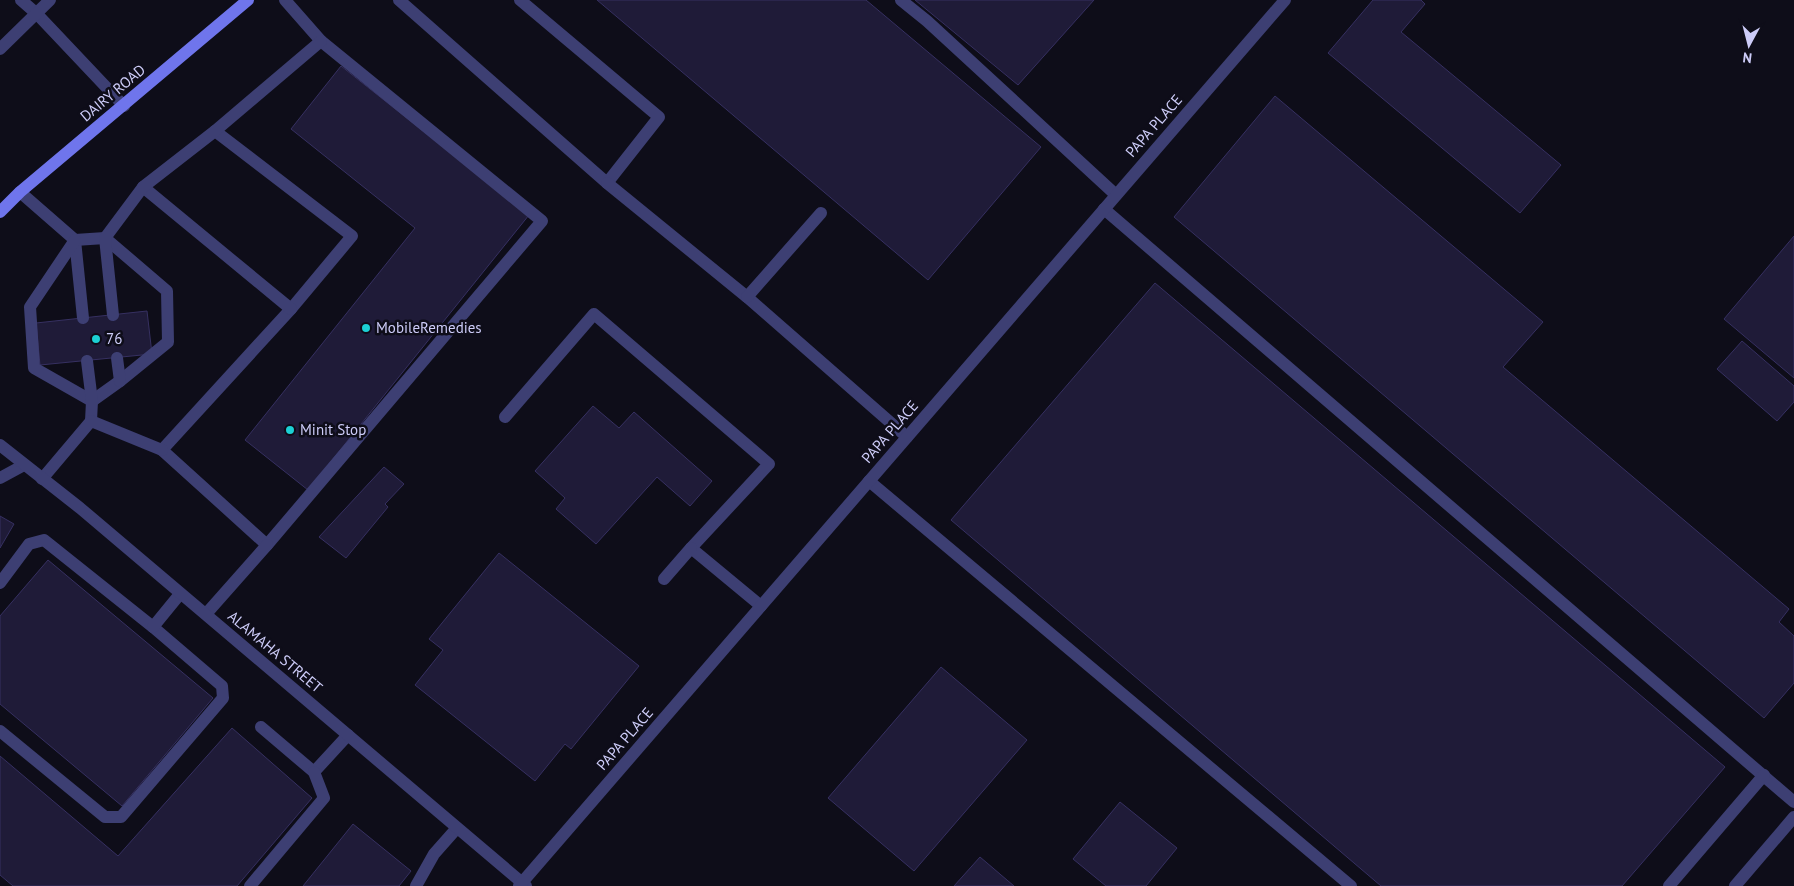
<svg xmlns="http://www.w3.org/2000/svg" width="1794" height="886" viewBox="0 0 1794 886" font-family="'PT Sans',sans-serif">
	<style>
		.building { fill: #1f1b38; stroke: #363061 }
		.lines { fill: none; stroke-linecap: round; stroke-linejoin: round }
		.service { stroke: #3d3f73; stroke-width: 12 }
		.minor { stroke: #3d3f73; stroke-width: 12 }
		.secondary { stroke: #6f75ec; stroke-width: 12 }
		.poi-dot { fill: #1cd0d4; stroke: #0e0d19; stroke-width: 2 }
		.labels { text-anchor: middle; stroke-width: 5; stroke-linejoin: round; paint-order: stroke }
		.street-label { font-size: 15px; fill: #cdccf8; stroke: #0e0d19 }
		.poi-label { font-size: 15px; fill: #cdccf8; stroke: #0e0d19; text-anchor: start }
	</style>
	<rect width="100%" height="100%" fill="#0e0d19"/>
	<!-- building -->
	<g class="building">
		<polygon points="597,0 866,0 1041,147 928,280"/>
		<polygon points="915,0 1094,0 1018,85"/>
		<polygon points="1373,0 1421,0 1425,4 1401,32 1561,165 1520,213 1328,53"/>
		<polygon points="341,66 529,215 308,490 245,440 415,228 291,129"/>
		<polygon points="1275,96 1543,322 1503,367 1789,609 1779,622 1794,636 1794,683 1764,718 1174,217"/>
		<polygon points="1794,236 1794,378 1724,319"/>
		<polygon points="1155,283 1725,767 1622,886 1381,886 951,520"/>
		<polygon points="147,311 152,354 40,365 36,323"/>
		<polygon points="1742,341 1794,386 1794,402 1777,421 1717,369"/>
		<polygon points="593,406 619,428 634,412 712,481 690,506 657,477 596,544 556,509 565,498 535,471"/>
		<polygon points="384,467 404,484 385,504 388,507 346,558 319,537"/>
		<polygon points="0,516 14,524 0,548"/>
		<polygon points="499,553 639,666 571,749 565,744 535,781 415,685 443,650 429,639"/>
		<polygon points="48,560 213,698 122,806 0,704 0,616"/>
		<polygon points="941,667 1027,740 914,871 828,798"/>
		<polygon points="232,728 312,798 237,886 13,886 0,875 0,756 118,856"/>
		<polygon points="1120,802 1177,848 1146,886 1106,886 1073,859"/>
		<polygon points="353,824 411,871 399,886 303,886"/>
		<polygon points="980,857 1014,886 954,886"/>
	</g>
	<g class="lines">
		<!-- service -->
		<g class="service">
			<polyline points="21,0 37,14 124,106"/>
			<polyline points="399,0 607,183 659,117 520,0"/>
			<polyline points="901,0 927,21 1116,195"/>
			<polyline points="0,49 50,0"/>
			<polyline points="215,131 352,236 291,309 162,450 267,545 542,221 321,41 285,0"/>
			<polyline points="607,183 747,297 907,437"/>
			<polyline points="143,187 291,309"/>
			<polyline points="20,192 75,240 83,318"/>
			<polyline points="1104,209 1794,802"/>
			<polyline points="75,240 105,238 167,291 168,342 120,381 92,401"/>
			<polyline points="75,240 30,307 34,368 92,401"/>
			<polyline points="747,297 821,213"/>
			<polyline points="113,315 105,238 143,187 215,131 321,41"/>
			<polyline points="117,358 120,381"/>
			<polyline points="87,361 92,401 91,421"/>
			<polyline points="505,417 594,314 769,464 691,548 761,606"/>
			<polyline points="0,478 24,465"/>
			<polyline points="42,479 91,421 162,450"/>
			<polyline points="869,481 1351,886"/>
			<polyline points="664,579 691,548"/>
			<polyline points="0,583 29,544 44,540 153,627 222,686 223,698 121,817 105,817 0,731"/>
			<polyline points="206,614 267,545"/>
			<polyline points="153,627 180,594"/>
			<polyline points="261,727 314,772 348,735"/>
			<polyline points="250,886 324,798 314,772"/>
			<polyline points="416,886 434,854 457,828"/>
			<polyline points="1669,886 1764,775"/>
		</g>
		<!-- minor -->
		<g class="minor">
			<polyline points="0,445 80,508 526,886"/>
			<polyline points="519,886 1285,0"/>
			<polyline points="1735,886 1794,817"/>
		</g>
		<!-- secondary -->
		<polyline class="secondary" points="0,212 20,192 248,0"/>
	</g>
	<!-- markers -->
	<g class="poi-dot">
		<circle cx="366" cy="328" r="5"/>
		<circle cx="96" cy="339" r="5"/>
		<circle cx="290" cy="430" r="5"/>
	</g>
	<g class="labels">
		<!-- street labels -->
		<g class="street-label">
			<text transform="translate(113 93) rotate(-40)" y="5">DAIRY ROAD</text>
			<text transform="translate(1154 126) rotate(-49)" y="5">PAPA PLACE</text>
			<text transform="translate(890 432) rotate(-49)" y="5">PAPA PLACE</text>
			<text transform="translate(275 652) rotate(40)" y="5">ALAMAHA STREET</text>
			<text transform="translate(625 739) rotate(-49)" y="5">PAPA PLACE</text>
		</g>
		<!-- poi labels -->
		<g class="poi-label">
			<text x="376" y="333">MobileRemedies</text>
			<text x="106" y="344">76</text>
			<text x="300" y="435">Minit Stop</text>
		</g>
	</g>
	<!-- north arrow -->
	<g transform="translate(1749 45) rotate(187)" stroke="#0e0d19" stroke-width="4" paint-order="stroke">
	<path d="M0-4L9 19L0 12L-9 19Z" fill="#cdccf8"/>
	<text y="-8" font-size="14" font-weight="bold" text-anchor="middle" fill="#cdccf8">N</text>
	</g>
</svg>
